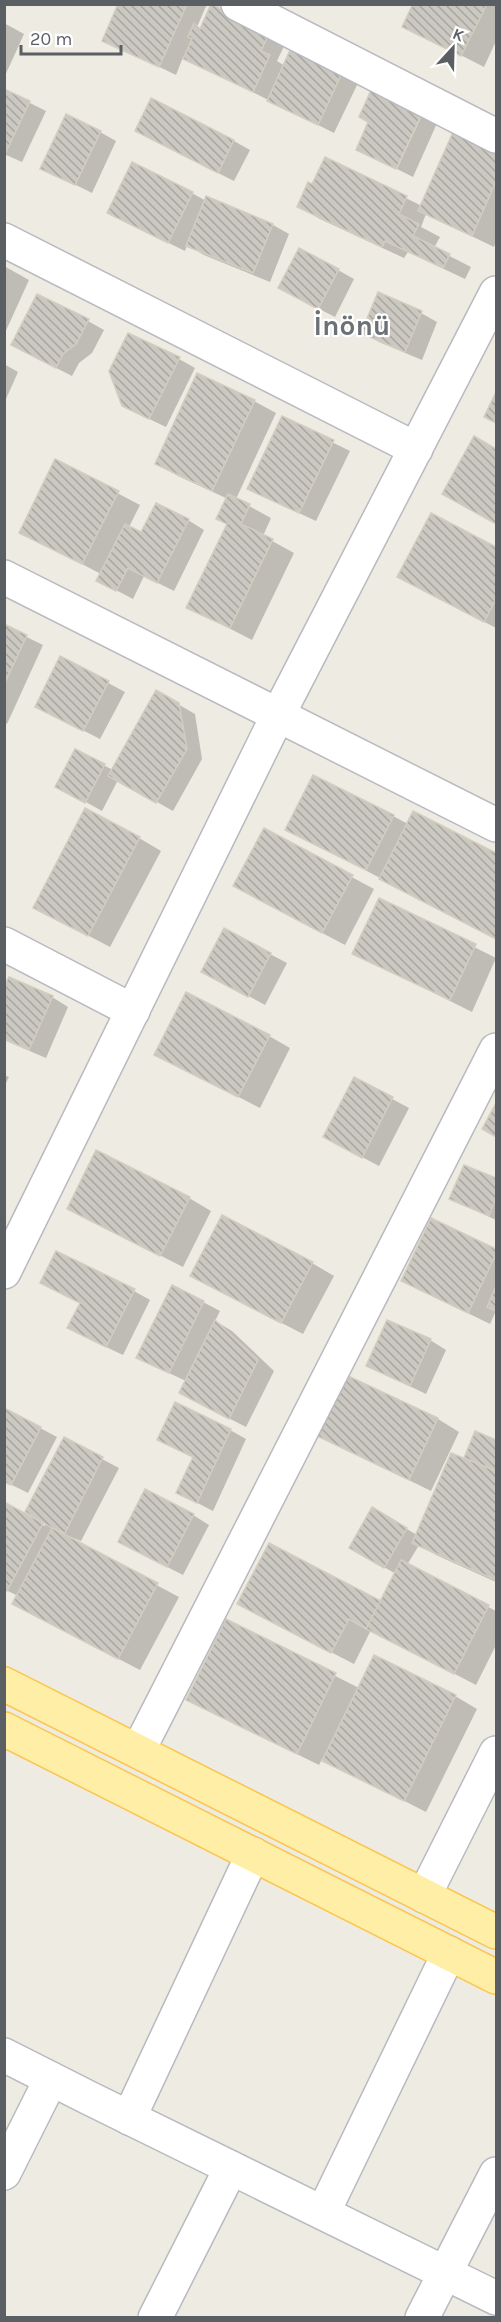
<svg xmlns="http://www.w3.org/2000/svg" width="501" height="2322" viewBox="0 0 501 2322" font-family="Karla,sans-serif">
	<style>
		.shadow { fill: #0003 }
		.building { fill: url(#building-back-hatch); stroke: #d3cdc0; stroke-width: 1.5 }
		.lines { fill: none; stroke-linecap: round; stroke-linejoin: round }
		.minor-casing { stroke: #b7babf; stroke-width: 36 }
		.tertiary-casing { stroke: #b7babf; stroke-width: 36 }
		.primary-casing { stroke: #fbc54e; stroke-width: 36 }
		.minor { stroke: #fff; stroke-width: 33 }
		.tertiary { stroke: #fff; stroke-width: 33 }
		.primary { stroke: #ffeea6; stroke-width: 33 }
		.labels { text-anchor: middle; stroke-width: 4.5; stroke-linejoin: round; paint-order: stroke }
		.district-label { font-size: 28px; font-weight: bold; fill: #6b7176; stroke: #fff }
	</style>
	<defs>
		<pattern id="building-back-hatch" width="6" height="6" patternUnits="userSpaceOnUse" patternTransform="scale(1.5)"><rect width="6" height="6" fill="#cbc8c1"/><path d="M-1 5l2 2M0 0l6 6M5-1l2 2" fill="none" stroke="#a8a6a0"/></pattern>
	</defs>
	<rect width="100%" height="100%" fill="#eeebe2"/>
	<!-- shadow -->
	<g class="shadow">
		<polygon points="119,4 207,4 197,27 201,29 213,5 286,42 277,61 285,66 292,50 358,83 334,133 183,57 176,75 104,40"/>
		<polygon points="415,4 496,4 496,41 484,67 404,26"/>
		<polygon points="4,23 24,34 4,78"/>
		<polygon points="4,90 46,111 22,162 4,154"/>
		<polygon points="423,113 438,121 413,177 397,169"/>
		<polygon points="100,132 116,141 92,193 42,168"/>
		<polygon points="153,140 234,141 250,150 234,181"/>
		<polygon points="496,150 496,241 494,247 426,214 421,227 440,237 434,248 471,267 465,279 408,252 404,258 320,219 299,207 313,186 326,159 422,206"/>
		<polygon points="192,193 206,201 273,225 289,234 270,282 204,255 187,245 185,251 126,222"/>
		<polygon points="4,266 29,280 4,335"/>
		<polygon points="338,270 354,279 335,317 296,297"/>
		<polygon points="421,313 437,322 422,360 379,342 362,332"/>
		<polygon points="88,321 104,330 92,353 79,363 72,376 29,354"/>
		<polygon points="179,359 195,368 166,427 141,415"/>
		<polygon points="4,364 18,372 6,399 4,399"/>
		<polygon points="254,401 276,413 236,499 271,518 263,536 294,553 252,640 188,607 228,524 228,499 178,476 157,464"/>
		<polygon points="283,418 350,451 316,521 265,497"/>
		<polygon points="475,438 496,450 496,523 444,493"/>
		<polygon points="56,461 140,505 129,527 141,534 188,520 204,530 174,591 144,576 133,599 114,589 101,574 21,532"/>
		<polygon points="431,515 496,549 496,628 421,589"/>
		<polygon points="4,626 43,645 7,724 4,722"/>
		<polygon points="61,658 125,692 100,739 53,715"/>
		<polygon points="157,692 195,714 202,759 173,811 118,780 102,811 57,786 76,751 113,770"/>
		<polygon points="414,813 496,855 496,939 287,829 393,816 408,824"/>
		<polygon points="264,830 374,889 345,945 256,898"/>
		<polygon points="139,838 161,851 110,947 57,919"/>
		<polygon points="380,900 496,958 472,1012 354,953"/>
		<polygon points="225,930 287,963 265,1005 219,980"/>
		<polygon points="4,990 52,997 68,1007 46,1058 4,1040"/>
		<polygon points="269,1036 290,1048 260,1108 156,1054"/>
		<polygon points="4,1075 9,1077 4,1087"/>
		<polygon points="355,1079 409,1108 379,1166 341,1146"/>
		<polygon points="464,1166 496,1180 496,1220 451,1199"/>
		<polygon points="189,1198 211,1211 183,1267 69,1209"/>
		<polygon points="432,1220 496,1251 496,1311 490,1324 425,1292"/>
		<polygon points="312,1263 334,1276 303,1334 214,1288"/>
		<polygon points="134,1291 150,1300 123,1355 85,1337"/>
		<polygon points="203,1302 220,1311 215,1321 232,1331 274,1371 246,1427 197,1402 186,1381 154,1366"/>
		<polygon points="430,1340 446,1350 426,1394 368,1366"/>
		<polygon points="347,1377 438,1419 459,1432 431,1491 319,1436"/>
		<polygon points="4,1409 57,1437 28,1493 4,1481"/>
		<polygon points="230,1430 246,1439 213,1511 178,1493 194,1458 159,1439"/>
		<polygon points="476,1433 496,1442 496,1582 436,1555 419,1545 407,1565 496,1611 496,1645 476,1685 371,1630 354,1664 261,1616 382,1603 396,1574 351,1548 373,1509 417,1535 471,1462"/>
		<polygon points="64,1439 119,1468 81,1541 68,1536 68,1538 179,1597 140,1670 36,1616 18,1596 4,1589 4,1504 45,1526"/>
		<polygon points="193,1515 209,1525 183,1575 136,1551"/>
		<polygon points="227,1621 359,1688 455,1696 477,1709 426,1812 322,1759 319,1765 210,1711"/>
	</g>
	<!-- building -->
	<g class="building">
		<polygon points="118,4 187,4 159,67 102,41"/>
		<polygon points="211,4 270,31 261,51 270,55 253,92 183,59 192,39 188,37 194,23 200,29"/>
		<polygon points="413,4 487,4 461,56 402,27"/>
		<polygon points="291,48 342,73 318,125 267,101"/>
		<polygon points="372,88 423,111 396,169 356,150 368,122 359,117"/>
		<polygon points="4,89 30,101 5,154 4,154"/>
		<polygon points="151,98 234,140 218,173 135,131"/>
		<polygon points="66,114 101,131 75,185 40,169"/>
		<polygon points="454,130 496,149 496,181 472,236 418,211"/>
		<polygon points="325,157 407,196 399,214 419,224 413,236 450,254 443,268 385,241 382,247 297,207 308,182 312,184"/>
		<polygon points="132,162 193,192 168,243 107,213"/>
		<polygon points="206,196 273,224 253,273 186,246"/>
		<polygon points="299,248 339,269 318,309 278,288"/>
		<polygon points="378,292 422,311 405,352 361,333"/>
		<polygon points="37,294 89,319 76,344 63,354 56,368 11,345"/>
		<polygon points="128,333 180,357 149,419 122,406 109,371"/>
		<polygon points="197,373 255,400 212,491 155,464"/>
		<polygon points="496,392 496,423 484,417"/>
		<polygon points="282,416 334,440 299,513 247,489"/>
		<polygon points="474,436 496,449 496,524 442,494"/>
		<polygon points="55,459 119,491 82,564 19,533"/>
		<polygon points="228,494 250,504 241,524 273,539 230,628 186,608 227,524 216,519"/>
		<polygon points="156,503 189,519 157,583 128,568 116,591 96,581 125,524 141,532"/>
		<polygon points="431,513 496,547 496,599 484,622 397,577"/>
		<polygon points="4,624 27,635 4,685"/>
		<polygon points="60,656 109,681 83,731 35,707"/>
		<polygon points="156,690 179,703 187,749 156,803 108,776"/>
		<polygon points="75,749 105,764 85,803 55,787"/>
		<polygon points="313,775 394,815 366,870 285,830"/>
		<polygon points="85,808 140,837 88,936 33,908"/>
		<polygon points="413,811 496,853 496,939 379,879"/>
		<polygon points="264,828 353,875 322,933 233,886"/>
		<polygon points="379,898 476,944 450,1000 352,954"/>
		<polygon points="224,928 271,953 248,997 201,972"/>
		<polygon points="9,977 53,996 29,1050 4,1039 4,986"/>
		<polygon points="186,992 270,1035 238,1097 154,1055"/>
		<polygon points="354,1077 393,1097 362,1158 323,1137"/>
		<polygon points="496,1103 496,1137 482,1129"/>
		<polygon points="96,1150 190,1197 160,1256 67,1209"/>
		<polygon points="464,1165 496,1178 496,1197 489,1216 449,1199"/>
		<polygon points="222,1215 313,1262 281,1323 190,1276"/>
		<polygon points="431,1218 496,1249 496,1254 468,1313 401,1281"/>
		<polygon points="56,1251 135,1289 106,1347 67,1328 80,1303 40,1283"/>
		<polygon points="172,1285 204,1301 169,1373 136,1358"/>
		<polygon points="496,1286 496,1311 487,1307"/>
		<polygon points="215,1320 258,1360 229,1419 179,1393"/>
		<polygon points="387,1320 431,1339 410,1386 366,1366"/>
		<polygon points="346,1375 438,1418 409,1480 317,1436"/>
		<polygon points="175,1402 231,1429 197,1503 176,1493 193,1457 157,1440"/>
		<polygon points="4,1408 41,1427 11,1485 4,1482"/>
		<polygon points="475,1431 496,1440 496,1471 464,1458"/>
		<polygon points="64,1437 103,1457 65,1533 52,1528 25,1512"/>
		<polygon points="451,1453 496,1471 496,1580 412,1543"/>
		<polygon points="145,1489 194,1514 167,1567 118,1542"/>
		<polygon points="4,1502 43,1523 7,1591 4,1590"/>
		<polygon points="372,1507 407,1528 384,1568 349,1548"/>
		<polygon points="52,1528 158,1583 118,1659 12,1604"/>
		<polygon points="269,1543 381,1601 366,1629 349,1619 331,1653 237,1604"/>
		<polygon points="401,1560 489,1605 454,1674 366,1629"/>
		<polygon points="226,1619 336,1673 297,1754 186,1700"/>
		<polygon points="374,1655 456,1695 404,1801 322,1761"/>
	</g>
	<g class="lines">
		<defs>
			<g id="minor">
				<polyline points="238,4 496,136"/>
				<polyline points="4,240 416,449"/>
				<polyline points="4,577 496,825"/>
				<polyline points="4,944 133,1011"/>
				<polyline points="138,1751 496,1050"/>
				<polyline points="424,1896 496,1753"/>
				<polyline points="4,2055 89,2098 496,2298"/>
				<polyline points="129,2118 253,1854"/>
				<polyline points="4,2173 51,2079"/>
				<polyline points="323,2213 449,1953"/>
				<polyline points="155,2318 231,2168"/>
				<polyline points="422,2318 496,2174"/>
			</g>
			<polyline id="tertiary" points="4,1272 278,715 496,293"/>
			<g id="primary">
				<polyline points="4,1684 496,1932"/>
				<polyline points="4,1729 496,1977"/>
			</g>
		</defs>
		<!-- minor casing -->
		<use href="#minor" class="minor-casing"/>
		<!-- tertiary casing -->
		<use href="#tertiary" class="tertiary-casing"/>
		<!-- primary casing -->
		<use href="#primary" class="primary-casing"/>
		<!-- minor -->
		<use href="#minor" class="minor"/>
		<!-- tertiary -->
		<use href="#tertiary" class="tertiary"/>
		<!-- primary -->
		<use href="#primary" class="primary"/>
	</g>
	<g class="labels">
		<!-- district labels -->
		<g class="district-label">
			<text x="352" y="335">İnönü</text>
		</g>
	</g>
	<!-- border -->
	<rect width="501" height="2322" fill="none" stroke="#5a5f64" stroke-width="12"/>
	<!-- north arrow -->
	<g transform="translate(453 48) rotate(22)" stroke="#ffffff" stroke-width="4.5" paint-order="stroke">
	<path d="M0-4.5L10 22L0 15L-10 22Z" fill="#5a5f64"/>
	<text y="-9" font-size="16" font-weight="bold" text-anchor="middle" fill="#5a5f64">K</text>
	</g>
	<!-- scale -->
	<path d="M21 45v9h100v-9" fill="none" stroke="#5a5f64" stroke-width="3"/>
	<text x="30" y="45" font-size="18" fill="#5a5f64" stroke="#ffffff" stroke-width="4.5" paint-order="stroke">20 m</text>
</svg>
